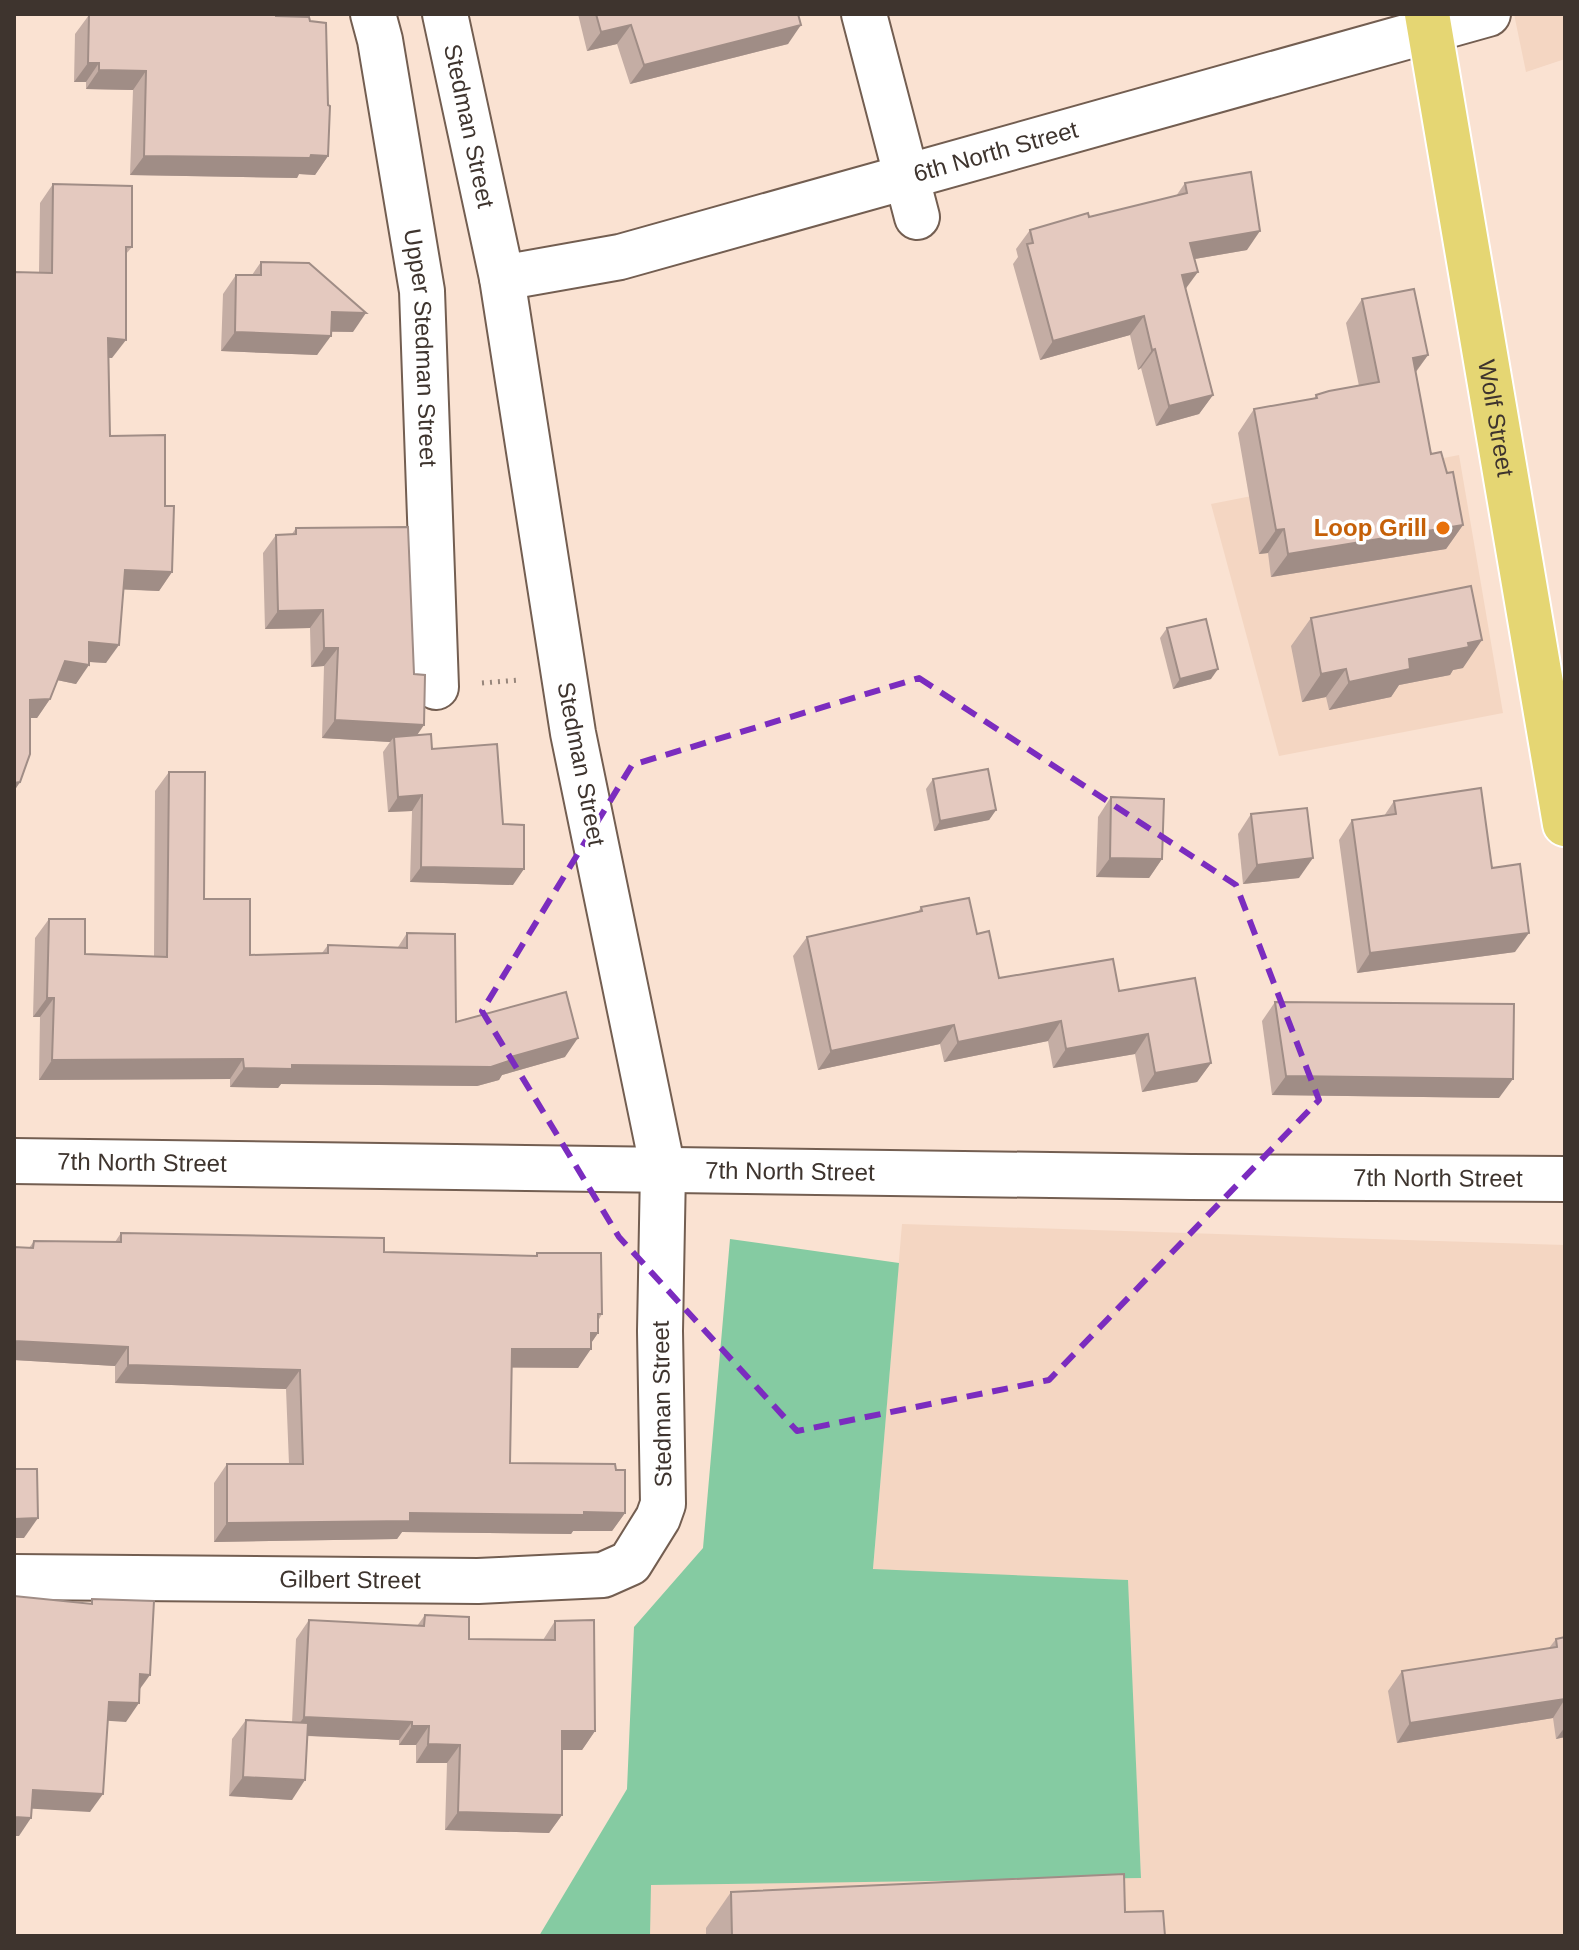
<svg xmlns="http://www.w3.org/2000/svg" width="1579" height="1950" viewBox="0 0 1579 1950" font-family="Helvetica,sans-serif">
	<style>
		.built { fill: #f4d6c2 }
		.green { fill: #85cba2 }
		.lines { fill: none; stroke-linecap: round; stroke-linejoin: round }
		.minor-casing { stroke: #735e51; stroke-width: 48 }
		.tertiary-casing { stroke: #735e51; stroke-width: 48 }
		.primary-casing { stroke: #fff; stroke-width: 48 }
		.path { stroke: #97867b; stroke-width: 5; stroke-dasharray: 2 6; stroke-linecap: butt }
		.minor { stroke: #fff; stroke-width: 44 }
		.tertiary { stroke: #fff; stroke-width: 44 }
		.primary { stroke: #e5d673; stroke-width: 44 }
		.wall { fill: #c4ada4 }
		.shaded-wall { fill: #a08d86 }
		.building { fill: #e4c9bf; stroke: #a08d86; stroke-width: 2 }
		.marked { fill: none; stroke: #7b2cbf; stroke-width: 6; stroke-dasharray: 16 10; stroke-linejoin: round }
		.food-dot { fill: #e8710a; stroke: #fff; stroke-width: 3 }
		.labels { text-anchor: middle; stroke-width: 7; stroke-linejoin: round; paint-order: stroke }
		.street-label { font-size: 24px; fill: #3e342e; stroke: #fff }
		.food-label { font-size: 24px; font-weight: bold; fill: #c56008; stroke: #fff; text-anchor: end }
	</style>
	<rect width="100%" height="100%" fill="#fae2d2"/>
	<!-- built -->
	<g class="built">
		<polygon points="1514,14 1565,14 1565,59 1526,72"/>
		<polygon points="1459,455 1503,713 1279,756 1211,504"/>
		<polygon points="902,1224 1565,1245 1565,1936 650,1936 650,1885 1141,1877 1127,1580 873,1570"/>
	</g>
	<!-- green -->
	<polygon class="green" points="730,1239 899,1263 873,1569 1128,1580 1141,1878 651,1885 650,1936 539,1936 627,1789 634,1627 703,1548"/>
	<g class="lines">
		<defs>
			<g id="minor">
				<path id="s1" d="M373,14L380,40L422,291L436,687"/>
				<polyline points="864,14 917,217"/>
				<path id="s2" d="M502,278L620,257L1488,14"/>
				<path id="s3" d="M14,1577L478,1581L603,1575L630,1563L658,1518L663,1504L660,1331L663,1170L573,733L502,278L445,14"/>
			</g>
			<g id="tertiary">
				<path id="s4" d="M14,1161L1191,1177L1565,1179"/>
			</g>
			<g id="primary">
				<path id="s5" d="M1427,14L1565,824"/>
			</g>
		</defs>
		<!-- minor casing -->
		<use href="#minor" class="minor-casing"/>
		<!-- tertiary casing -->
		<use href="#tertiary" class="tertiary-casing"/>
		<!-- primary casing -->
		<use href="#primary" class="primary-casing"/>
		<!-- path -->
		<polyline class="path" points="482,683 520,680"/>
		<!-- minor -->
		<use href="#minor" class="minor"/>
		<!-- tertiary -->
		<use href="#tertiary" class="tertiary"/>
		<!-- primary -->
		<use href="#primary" class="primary"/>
	</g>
	<!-- wall -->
	<g class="wall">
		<polygon points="578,14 799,14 788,44 630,84 617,44 587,51"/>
		<polygon points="89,15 276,16 328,156 315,175 299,174 297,178 130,175 133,90 86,89 86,82 74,82 75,34"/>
		<polygon points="1185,183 1247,250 1195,259 1186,289 1213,395 1199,414 1156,426 1141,368 1138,370 1130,335 1040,360 1013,264 1018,257 1016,249 1030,230 1089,217 1176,196"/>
		<polygon points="53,184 132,247 126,254 112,358 109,358 110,436 165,506 172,572 159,591 123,589 106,663 89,662 76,684 57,680 50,699 37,718 30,718 20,782 14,791 14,272 39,272 40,203"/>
		<polygon points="261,262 353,332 331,332 317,355 221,351 223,294 236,275 252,275"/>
		<polygon points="1362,299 1428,355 1416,372 1431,454 1463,525 1446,549 1271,577 1268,553 1259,554 1238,433 1254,409 1314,399 1316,395 1359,386 1346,323"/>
		<polygon points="296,528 414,674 417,735 503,824 513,885 410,882 412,811 388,812 383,752 390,742 322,738 324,666 311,667 310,628 265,629 263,553 276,535 292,534"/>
		<polygon points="1311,618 1463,668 1453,670 1450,675 1399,685 1391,697 1329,710 1326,697 1302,702 1291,646"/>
		<polygon points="1167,628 1211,679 1173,689 1160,638"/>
		<polygon points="169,772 204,899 250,955 322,953 328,945 398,947 407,933 456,1022 565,1057 502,1075 499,1080 477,1086 281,1084 278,1088 230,1087 230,1079 39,1080 40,1017 33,1017 35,938 49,919 85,954 154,956 155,791"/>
		<polygon points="933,779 996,810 989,820 934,831 926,789"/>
		<polygon points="1111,797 1162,859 1149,878 1096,877 1098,817"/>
		<polygon points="1394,801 1492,868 1515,952 1357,973 1339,840 1352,820 1384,816"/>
		<polygon points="1251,814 1299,878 1243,884 1238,834"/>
		<polygon points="921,907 977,934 999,978 1119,991 1211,1063 1197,1082 1142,1092 1135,1054 1053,1068 1048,1041 944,1062 940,1044 818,1070 793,956 807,937 918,912"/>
		<polygon points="1275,1002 1499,1098 1272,1095 1262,1021"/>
		<polygon points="121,1233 384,1252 536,1256 537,1253 602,1314 598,1321 598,1333 591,1343 578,1368 511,1368 510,1463 616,1470 625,1513 612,1531 573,1531 571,1534 402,1532 397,1539 214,1542 214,1483 227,1464 289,1464 286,1389 115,1383 115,1366 14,1360 14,1247 29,1248 34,1241 115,1242"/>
		<polygon points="425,1615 469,1639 543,1640 555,1621 595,1731 582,1750 562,1750 562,1815 549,1833 445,1830 447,1763 416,1763 416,1745 399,1745 399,1740 307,1736 292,1800 229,1796 232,1739 246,1720 292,1723 296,1639 309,1620 417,1626"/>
		<polygon points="1565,1637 1565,1737 1556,1739 1553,1718 1397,1743 1388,1691 1402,1671 1549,1648 1556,1639"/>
		<polygon points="731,1892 1125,1912 1165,1936 706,1936 706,1928"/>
	</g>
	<!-- shaded-wall -->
	<g class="shaded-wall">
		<polygon points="631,25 617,44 587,51 601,32"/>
		<polygon points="801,25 788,44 630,84 644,65"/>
		<polygon points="88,63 99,63 86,82 74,82"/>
		<polygon points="99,70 146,71 133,90 86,89"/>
		<polygon points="311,155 328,156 315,175 299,174 297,178 130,175 144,156"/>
		<polygon points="1260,231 1247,250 1177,262 1190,243"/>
		<polygon points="1198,272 1184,291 1182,275"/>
		<polygon points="332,312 366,313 353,332 318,331"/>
		<polygon points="1144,316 1130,335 1040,360 1053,341"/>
		<polygon points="235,332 331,336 317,355 221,351"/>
		<polygon points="108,338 126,340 112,358 95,357"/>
		<polygon points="1155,349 1141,368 1138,370 1152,350"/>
		<polygon points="1428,355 1411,378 1413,358"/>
		<polygon points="1213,395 1199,414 1156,426 1169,406"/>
		<polygon points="1463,525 1446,549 1271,577 1288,554"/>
		<polygon points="1284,529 1268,553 1259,554 1276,530"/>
		<polygon points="125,570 172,572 159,591 111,589"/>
		<polygon points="323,610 310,628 265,629 278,611"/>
		<polygon points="1482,640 1463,668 1453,670 1450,675 1399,685 1391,697 1329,710 1349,682 1409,659 1468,643"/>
		<polygon points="89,642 119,645 106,663 76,661"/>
		<polygon points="324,648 338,648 324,666 311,667"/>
		<polygon points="65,661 89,665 76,684 52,679"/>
		<polygon points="1218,669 1211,679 1173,689 1180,679"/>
		<polygon points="1346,669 1326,697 1302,702 1321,674"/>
		<polygon points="50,699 37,718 17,718 30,700"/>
		<polygon points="335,720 424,725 411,744 394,737 390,742 322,738"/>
		<polygon points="20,782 14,791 14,783"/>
		<polygon points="422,795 412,811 388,812 398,797"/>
		<polygon points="996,810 989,820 934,831 940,821"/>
		<polygon points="1110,858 1162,859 1149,878 1096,877"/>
		<polygon points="1313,858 1299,878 1243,884 1257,865"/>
		<polygon points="421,867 524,869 513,885 410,882"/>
		<polygon points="1529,933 1515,952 1357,973 1370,953"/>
		<polygon points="47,998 54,998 40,1017 33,1017"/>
		<polygon points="1061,1021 1048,1041 944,1062 958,1042"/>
		<polygon points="954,1025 940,1044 818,1070 831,1051"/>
		<polygon points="1148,1034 1135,1054 1053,1068 1066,1049"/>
		<polygon points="578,1038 565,1057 502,1075 499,1080 477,1086 281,1084 278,1088 230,1087 244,1068 511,1057"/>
		<polygon points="243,1059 230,1079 39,1080 52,1060"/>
		<polygon points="1211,1063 1197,1082 1142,1092 1155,1073"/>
		<polygon points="1286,1076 1513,1079 1499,1098 1272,1095"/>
		<polygon points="591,1333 598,1333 587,1349 591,1349 578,1368 499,1367 512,1349"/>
		<polygon points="14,1341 128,1347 115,1366 14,1360"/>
		<polygon points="128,1365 300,1370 286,1389 115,1383"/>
		<polygon points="410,1513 584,1512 625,1513 612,1531 573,1531 571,1534 402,1532 397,1539 214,1542 227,1523"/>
		<polygon points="38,1518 24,1538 14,1538 14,1519"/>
		<polygon points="140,1674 150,1675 137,1693"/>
		<polygon points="1565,1699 1553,1718 1397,1743 1410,1723"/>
		<polygon points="109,1702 139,1703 126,1722 96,1720"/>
		<polygon points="304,1717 412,1722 399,1740 291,1735"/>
		<polygon points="412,1726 429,1726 416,1745 399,1745"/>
		<polygon points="1565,1727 1565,1737 1556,1739"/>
		<polygon points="562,1731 595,1731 582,1750 549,1750"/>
		<polygon points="428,1744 460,1745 447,1763 416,1763"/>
		<polygon points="243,1777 305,1780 292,1800 229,1796"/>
		<polygon points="33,1790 103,1794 90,1812 20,1808"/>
		<polygon points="458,1812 562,1815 549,1833 445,1830"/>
		<polygon points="14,1817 31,1818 19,1836 14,1836"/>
	</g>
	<!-- building -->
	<g class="building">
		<polygon points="112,14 276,14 276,16 309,17 310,21 326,23 328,105 330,106 328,156 311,155 310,158 144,156 146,71 99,70 99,63 88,63 89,15"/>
		<polygon points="596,14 798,14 801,25 644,65 631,25 601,32"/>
		<polygon points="1251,172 1260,231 1190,243 1198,272 1182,275 1213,395 1169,406 1155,349 1152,350 1144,316 1053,341 1027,244 1033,243 1030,230 1088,213 1089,217 1187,193 1185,183"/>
		<polygon points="53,184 132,186 132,247 126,247 126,340 108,338 110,436 165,435 165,506 174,506 172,572 125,570 119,645 89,642 89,665 65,661 50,699 30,700 30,754 20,782 14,783 14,272 52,273"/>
		<polygon points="261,262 309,263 366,313 332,312 331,336 235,332 236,275 261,275"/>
		<polygon points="1414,289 1428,355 1413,358 1431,454 1441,452 1447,473 1453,472 1463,525 1288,554 1284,529 1276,530 1254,409 1317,398 1316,395 1329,391 1379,382 1362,299"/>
		<polygon points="408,527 414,674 425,675 424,725 335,720 338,648 324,648 323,610 278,611 276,535 296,534 296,528"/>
		<polygon points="1471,586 1482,640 1468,643 1469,647 1409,659 1410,669 1349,682 1346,669 1321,674 1311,618"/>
		<polygon points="1206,619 1218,669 1180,679 1167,628"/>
		<polygon points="431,734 432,749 497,744 503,824 524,825 524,869 421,867 422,795 398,797 394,737"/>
		<polygon points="988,769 996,810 940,821 933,779"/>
		<polygon points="169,772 205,772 204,899 250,899 250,955 328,953 328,945 407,948 407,933 455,934 456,1022 566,992 578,1038 511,1057 512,1060 491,1067 292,1065 292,1069 244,1068 243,1059 52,1060 54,998 47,998 49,919 85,919 85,954 167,957"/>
		<polygon points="1481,788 1492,868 1520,864 1529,933 1370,953 1352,820 1396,814 1394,801"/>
		<polygon points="1111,797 1164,799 1162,859 1110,858"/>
		<polygon points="1307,808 1313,858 1257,865 1251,814"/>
		<polygon points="969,898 977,934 989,931 999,978 1113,959 1119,991 1195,978 1211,1063 1155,1073 1148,1034 1066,1049 1061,1021 958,1042 954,1025 831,1051 807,937 922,911 921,907"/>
		<polygon points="1275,1002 1514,1004 1513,1079 1286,1076"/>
		<polygon points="121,1233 384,1238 384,1252 537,1256 537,1253 601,1253 602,1314 598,1314 598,1333 591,1333 591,1349 512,1349 510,1463 615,1464 616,1470 625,1470 625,1513 584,1512 584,1515 410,1513 410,1521 227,1523 227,1464 303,1464 300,1370 128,1365 128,1347 14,1341 14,1247 33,1248 34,1241 121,1242"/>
		<polygon points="14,1469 37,1469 38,1518 14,1519"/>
		<polygon points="14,1596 92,1604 92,1599 154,1601 150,1675 140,1674 139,1703 109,1702 103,1794 33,1790 31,1818 14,1817"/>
		<polygon points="425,1615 469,1617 469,1639 555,1640 555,1621 594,1620 595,1731 562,1731 562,1815 458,1812 460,1745 428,1744 429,1726 412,1726 412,1722 304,1717 309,1620 424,1626"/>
		<polygon points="1565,1637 1565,1699 1410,1723 1402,1671 1557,1647 1556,1639"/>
		<polygon points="246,1720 308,1723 305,1780 243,1777"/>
		<polygon points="1124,1874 1125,1912 1163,1911 1165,1936 732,1936 731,1892"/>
	</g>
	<!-- marked area -->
	<path class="marked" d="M919,678L1236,885L1319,1100L1049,1380L797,1431L619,1237L482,1011L632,765Z"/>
	<!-- markers -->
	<circle class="food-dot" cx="1443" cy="528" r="8"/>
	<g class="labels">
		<!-- street labels -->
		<g class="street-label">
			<text transform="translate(469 126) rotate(78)" y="8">Stedman Street</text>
			<text dy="8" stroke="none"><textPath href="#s2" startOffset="510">6th North Street</textPath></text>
			<text dy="8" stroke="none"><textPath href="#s1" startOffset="338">Upper Stedman Street</textPath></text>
			<text dy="8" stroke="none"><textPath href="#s5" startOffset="410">Wolf Street</textPath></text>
			<text transform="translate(581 764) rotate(79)" y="8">Stedman Street</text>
			<text dy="8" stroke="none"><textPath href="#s4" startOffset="128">7th North Street</textPath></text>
			<text dy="8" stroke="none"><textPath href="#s4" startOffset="776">7th North Street</textPath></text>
			<text dy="8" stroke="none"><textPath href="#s4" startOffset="1424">7th North Street</textPath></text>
			<text transform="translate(662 1404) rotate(-91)" y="8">Stedman Street</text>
			<text dy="8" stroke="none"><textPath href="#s3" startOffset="336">Gilbert Street</textPath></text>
		</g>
		<!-- food labels -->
		<g class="food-label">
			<text x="1427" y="536">Loop Grill</text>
		</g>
	</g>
	<!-- border -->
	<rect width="1579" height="1950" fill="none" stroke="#3e342e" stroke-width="32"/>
</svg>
